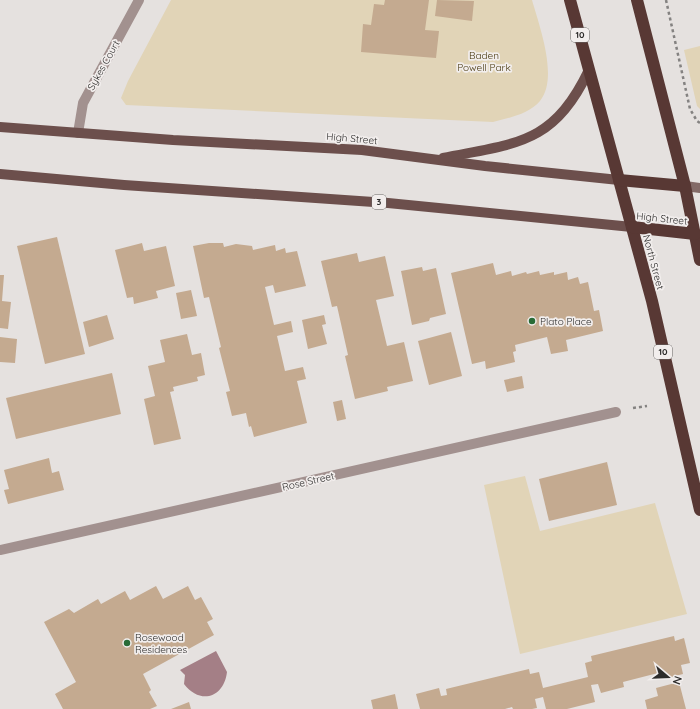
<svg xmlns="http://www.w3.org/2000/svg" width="700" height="709" viewBox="0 0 700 709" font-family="Quicksand,sans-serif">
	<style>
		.green { fill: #e1d4b7 }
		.water { fill: #a47f86 }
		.building { fill: #c4aa90 }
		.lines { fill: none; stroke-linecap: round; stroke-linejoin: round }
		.path { stroke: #848281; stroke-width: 2.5; stroke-dasharray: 3 3; stroke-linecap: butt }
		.street { stroke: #a2918f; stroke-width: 10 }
		.secondary { stroke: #836a67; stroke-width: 10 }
		.primary { stroke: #6c4f4c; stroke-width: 10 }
		.highway { stroke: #583834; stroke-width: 12 }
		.poi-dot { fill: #286b36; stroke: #f2eeed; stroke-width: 1.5 }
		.labels { text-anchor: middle; stroke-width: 3.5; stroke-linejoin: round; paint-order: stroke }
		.shield { fill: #f2eeed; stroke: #686665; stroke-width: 1 }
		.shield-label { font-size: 9px; font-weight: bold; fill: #2d2c2b }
		.park-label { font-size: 10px; fill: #46360c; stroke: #f2eeed }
		.street-label { font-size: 10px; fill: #2d2c2b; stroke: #f2eeed }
		.poi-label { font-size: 10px; fill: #2d2c2b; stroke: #f2eeed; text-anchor: start }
	</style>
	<rect width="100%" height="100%" fill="#e5e1df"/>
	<!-- green -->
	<g class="green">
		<path d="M171,0H532C539,25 559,78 540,101C529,114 509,118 493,122L126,105L121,98L128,81Z"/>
		<polygon points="700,46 700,109 697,106 684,50"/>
		<polygon points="525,476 540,531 655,503 687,614 520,654 484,485"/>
	</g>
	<!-- water -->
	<path class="water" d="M216,651L227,672C224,698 200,705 184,684L185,675L180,670Z"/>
	<!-- building -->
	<g class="building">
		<polygon points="385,0 429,0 425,30 439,31 436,58 361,52 363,24 371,25 374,4 384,5"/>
		<polygon points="437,0 474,1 472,21 435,16"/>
		<polygon points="57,237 85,354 45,364 17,246"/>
		<polygon points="142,243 144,251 166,246 175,286 156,291 158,298 134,304 133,297 127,298 115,250"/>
		<polygon points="209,243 223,243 224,247 236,244 252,246 253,250 275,245 276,251 285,248 286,253 297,251 306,286 275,293 273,285 265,287 274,325 291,321 293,332 277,336 285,371 303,367 306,379 297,381 307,423 254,437 251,426 249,427 246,413 232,416 226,392 230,391 219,348 221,347 209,297 204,298 193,246"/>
		<polygon points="357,253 359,262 385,256 394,296 376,300 387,346 404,342 413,381 387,387 388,391 355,399 345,356 348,355 337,306 332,307 321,261"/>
		<polygon points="493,263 496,275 511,271 512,276 526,272 527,274 539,271 540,275 554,272 554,275 567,272 568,280 578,277 580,284 588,282 594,311 599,310 603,331 566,340 568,351 551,354 547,337 515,345 516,351 513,352 515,362 486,369 485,361 472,364 451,273"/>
		<polygon points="422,267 423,271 436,268 446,314 430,318 429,321 412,325 401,271"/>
		<polygon points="0,275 4,275 2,301 11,302 8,329 0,328"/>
		<polygon points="191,290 197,316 181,319 176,293"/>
		<polygon points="107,315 114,339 89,347 83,322"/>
		<polygon points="324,315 326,324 322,325 327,344 308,349 302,320"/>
		<polygon points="451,332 462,376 429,385 418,341"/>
		<polygon points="187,334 192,355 201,353 205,375 197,377 198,381 173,387 174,391 170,392 181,439 154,445 144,399 155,396 148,366 165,362 160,340"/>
		<polygon points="0,337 17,339 15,363 0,362"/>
		<polygon points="112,373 121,414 16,439 6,398"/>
		<polygon points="522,376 524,388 507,392 504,380"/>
		<polygon points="342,400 346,419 337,421 333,402"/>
		<polygon points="49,458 52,473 59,471 64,490 8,504 4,490 9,489 4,470"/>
		<polygon points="607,462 617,505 549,521 539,479"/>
		<polygon points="156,586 163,599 188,586 195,600 201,597 213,619 207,622 214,635 143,674 151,690 149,692 157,706 150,709 63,709 55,694 76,682 44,622 69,609 74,613 98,599 101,604 125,591 130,600"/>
		<polygon points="674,636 675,641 684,638 690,663 681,665 683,674 659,680 658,673 623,682 624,687 601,693 598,684 591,685 595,702 567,709 546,709 543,697 535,699 537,708 532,709 513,709 512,707 505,709 420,709 416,694 439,688 441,696 447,695 446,689 529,669 530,674 539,672 543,688 588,677 585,663 592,661 591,656"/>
		<polygon points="679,682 686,709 647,709 645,700 658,696 656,688"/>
		<polygon points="395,694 398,709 373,709 371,700"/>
		<polygon points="189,702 191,709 171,709"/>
	</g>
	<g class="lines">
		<!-- path -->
		<g class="path">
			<polyline points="666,0 690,109 697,121 700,123"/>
			<polyline points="633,408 647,406"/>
		</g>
		<!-- street -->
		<g class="street">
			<polyline points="78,133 83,103 139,0"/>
			<polyline points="0,550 616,412"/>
		</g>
		<!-- secondary -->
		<polyline class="secondary" points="685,186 700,188"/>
		<!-- primary -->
		<g class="primary">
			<polyline points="0,127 173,140 362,150 485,166 619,180"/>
			<path d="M443,158C517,143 553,145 589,70"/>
			<polyline points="0,174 124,185 388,203 632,227"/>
		</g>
		<!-- highway -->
		<g class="highway">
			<polyline points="570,0 652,301 700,510"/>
			<polyline points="637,0 685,186 700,260"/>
			<polyline points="619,180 685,186"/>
			<polyline points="632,227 695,234"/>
		</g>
	</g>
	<!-- markers -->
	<g class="poi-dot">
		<circle cx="532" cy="321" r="4"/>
		<circle cx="127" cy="643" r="4"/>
	</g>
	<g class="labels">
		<!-- shield labels -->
		<g class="shield">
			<rect x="571" y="28" width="18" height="14" rx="3"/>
			<rect x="372" y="195" width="14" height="14" rx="3"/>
			<rect x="654" y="345" width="18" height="14" rx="3"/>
		</g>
		<g class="shield-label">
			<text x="580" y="38">10</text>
			<text x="379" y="205">3</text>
			<text x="663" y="355">10</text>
		</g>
		<!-- park labels -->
		<g class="park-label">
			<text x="484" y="59">Baden<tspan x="484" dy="12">Powell Park</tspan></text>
		</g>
		<!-- street labels -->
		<g class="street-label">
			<text transform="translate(103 65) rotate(-61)" y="4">Sykes Court</text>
			<text transform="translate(352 138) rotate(5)" y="4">High Street</text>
			<text transform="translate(662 218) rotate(6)" y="4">High Street</text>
			<text transform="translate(654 262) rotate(75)" y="4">North Street</text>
			<text transform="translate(308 481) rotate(-13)" y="4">Rose Street</text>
		</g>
		<!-- poi labels -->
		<g class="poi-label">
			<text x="540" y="325">Plato Place</text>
			<text x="135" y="641">Rosewood<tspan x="135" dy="12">Residences</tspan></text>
		</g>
	</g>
	<!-- north arrow -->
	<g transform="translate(668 677) rotate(109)" stroke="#f2eeed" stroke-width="3" paint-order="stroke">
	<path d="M0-3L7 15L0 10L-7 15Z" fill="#2d2c2b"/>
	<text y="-6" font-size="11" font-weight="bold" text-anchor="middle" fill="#2d2c2b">N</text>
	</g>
</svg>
